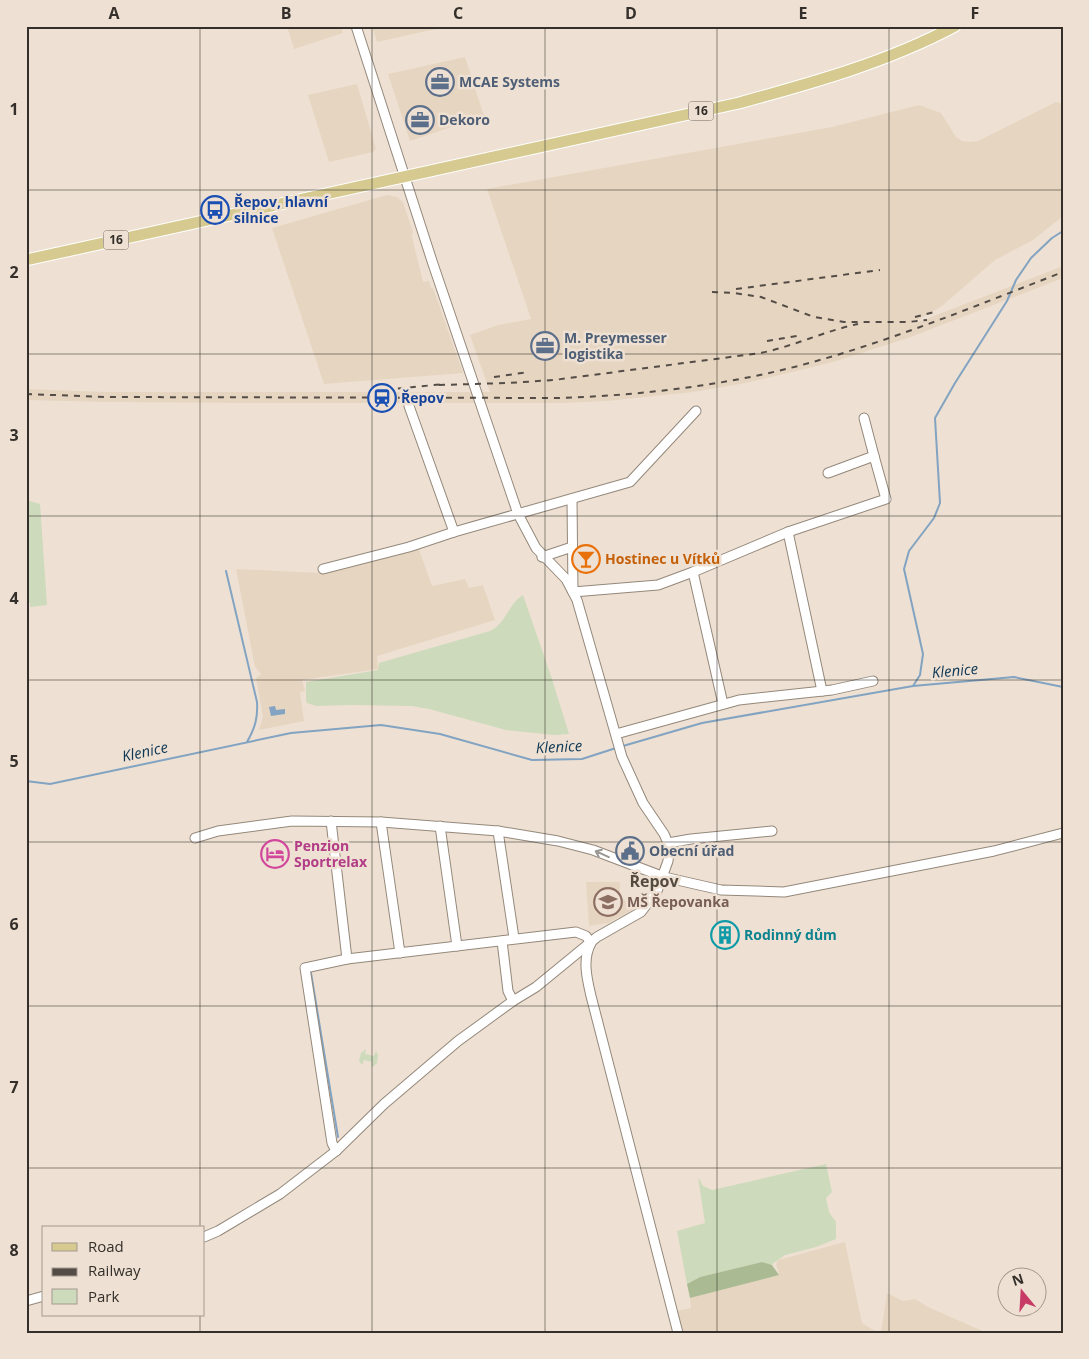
<svg xmlns="http://www.w3.org/2000/svg" width="1089" height="1359" viewBox="0 0 1089 1359" font-family="'Open Sans',sans-serif">
	<style>
		.built { fill: #e6d5c0 }
		.green { fill: #cddabb }
		.forest { fill: #aabb93 }
		.water { fill: #82a3c1 }
		.lines { fill: none; stroke-linecap: round; stroke-linejoin: round }
		.stream { stroke: #82a3c1; stroke-width: 2 }
		.minor-casing { stroke: #94887b; stroke-width: 11 }
		.major-casing { stroke: #fff; stroke-width: 13 }
		.minor { stroke: #fff; stroke-width: 9 }
		.major { stroke: #d6ca91; stroke-width: 11 }
		.rail { stroke: #544d47; stroke-width: 2; stroke-dasharray: 6 6; stroke-linecap: butt }
		.oneway { stroke: #9a9794 }
		.grid { fill: none; stroke: #342f2a; stroke-width: 1; stroke-opacity: 0.55 }
		.labels { text-anchor: middle; stroke-width: 5; stroke-linejoin: round; paint-order: stroke }
		.shield { fill: #eee1d3; stroke: #6c645d; stroke-width: 1 }
		.shield-label { font-size: 12px; font-weight: bold; fill: #342f2a }
		.service-label { font-size: 14px; font-weight: bold; fill: #4e5e75; stroke: #eee1d3; text-anchor: start }
		.transit-label { font-size: 14px; font-weight: bold; fill: #164399; stroke: #eee1d3; text-anchor: start }
		.food-label { font-size: 14px; font-weight: bold; fill: #c56008; stroke: #eee1d3; text-anchor: start }
		.hotel-label { font-size: 14px; font-weight: bold; fill: #b23c85; stroke: #eee1d3; text-anchor: start }
		.education-label { font-size: 14px; font-weight: bold; fill: #785e54; stroke: #eee1d3; text-anchor: start }
		.culture-label { font-size: 14px; font-weight: bold; fill: #0d838f; stroke: #eee1d3; text-anchor: start }
		.water-label { font-size: 15px; font-style: italic; fill: #0e3755; stroke: #eee1d3 }
		.quarter-label { font-size: 16px; font-weight: bold; fill: #554a3f; stroke: #eee1d3 }
		.neatline { fill: none; stroke: #342f2a; stroke-width: 2 }
		.grid-label { font-size: 16px; text-anchor: middle; font-weight: bold; fill: #342f2a }
	</style>
	<rect width="100%" height="100%" fill="#eee1d3"/>
	<!-- built -->
	<g class="built">
		<polygon points="287,26 341,26 343,33 294,49"/>
		<polygon points="372,26 449,26 377,42"/>
		<polygon points="465,57 484,116 410,141 388,74"/>
		<polygon points="357,84 376,149 373,152 329,162 308,95"/>
		<polygon points="1056,102 1063,104 1063,216 1033,240 995,260 942,306 908,326 1063,266 1063,278 908,338 833,362 746,383 693,392 607,401 562,403 252,403 105,402 26,400 26,389 106,392 490,392 470,335 498,325 531,319 487,189 832,127 919,105 941,113 956,137 962,141 970,142 978,141"/>
		<polygon points="387,195 397,197 403,202 413,232 412,237 423,282 429,281 431,288 433,288 463,373 324,384 272,228"/>
		<polygon points="418,547 432,586 465,579 469,588 483,585 495,620 377,656 378,669 302,680 305,691 300,692 304,721 259,730 263,717 256,678 261,674 255,667 236,569 320,573"/>
		<polygon points="586,882 620,882 620,897 636,908 608,923 589,926"/>
		<polygon points="845,1242 862,1323 878,1333 683,1333 677,1311 691,1308 690,1298 779,1275 776,1264 778,1260"/>
		<polygon points="887,1293 903,1301 915,1299 928,1307 987,1333 881,1333"/>
	</g>
	<!-- green -->
	<g class="green">
		<polygon points="26,500 40,504 47,605 30,607 30,603 27,603"/>
		<path d="M523,595L552,679L569,734L554,735L506,730L429,709L412,706L352,705L316,706L307,703L306,700V682L378,670L379,663L490,631C506,624 508,604 523,595Z"/>
		<polygon points="366,1049 365,1054 374,1056 376,1051 378,1055 377,1063 373,1067 371,1066 372,1062 364,1060 362,1065 359,1061 361,1053"/>
		<polygon points="826,1164 832,1192 826,1198 829,1212 836,1222 836,1239 816,1247 785,1255 771,1265 762,1262 700,1277 687,1284 677,1231 705,1223 698,1177 703,1186 712,1190"/>
	</g>
	<!-- forest -->
	<polygon class="forest" points="762,1262 772,1265 779,1275 690,1298 687,1284 700,1277"/>
	<!-- water -->
	<polygon class="water" points="275,706 276,710 285,709 285,714 271,716 269,707"/>
	<g class="lines">
		<!-- stream -->
		<g class="stream">
			<path d="M226,571L257,702C258,718 255,728 247,742"/>
			<polyline points="913,686 920,675 923,654 904,569 909,551 934,518 940,503 935,418 955,383 1007,301 1016,280 1031,258 1052,238 1063,231"/>
			<polyline points="623,746 702,723 913,686 1014,677 1063,687"/>
			<polyline points="26,781 50,784 291,733 381,725 440,734 532,760 582,759 616,748"/>
			<polyline points="311,973 338,1137"/>
		</g>
		<defs>
			<g id="minor">
				<polyline points="409,406 454,532"/>
				<polyline points="828,473 874,456 864,418"/>
				<polyline points="572,499 573,592 658,585 693,572 788,532 886,499 874,456"/>
				<polyline points="788,532 822,691"/>
				<polyline points="542,557 572,547"/>
				<polyline points="323,569 409,547 454,532 630,482 696,411"/>
				<polyline points="693,572 723,704"/>
				<polyline points="616,734 739,700 832,690 873,681"/>
				<polyline points="331,821 347,959"/>
				<polyline points="381,822 400,953"/>
				<polyline points="440,826 457,946"/>
				<polyline points="498,831 514,938"/>
				<polyline points="195,838 218,831 292,821 381,822 498,831 558,841 593,850 664,877 721,890 784,892 994,851 1063,833"/>
				<polyline points="668,843 691,839 772,831"/>
				<polyline points="502,941 508,991 513,1001"/>
				<path d="M591,943C582,959 587,979 591,996L678,1333"/>
				<polyline points="336,1151 332,1143 305,968 347,959 576,932 586,936 591,943"/>
				<polyline points="204,1237 218,1231 280,1194 336,1151 384,1104 458,1041 513,1001 536,987 597,937 641,912 657,891 668,861 669,853 668,843 664,834 643,803 622,757 577,600 566,579 536,548 518,514 432,261 356,26"/>
				<polyline points="26,1301 44,1296"/>
			</g>
			<path id="major" d="M26,260L739,103C812,83 888,62 955,26"/>
		</defs>
		<!-- minor casing -->
		<use href="#minor" class="minor-casing"/>
		<!-- major casing -->
		<use href="#major" class="major-casing"/>
		<!-- minor -->
		<use href="#minor" class="minor"/>
		<!-- major -->
		<use href="#major" class="major"/>
		<!-- rail -->
		<g class="rail">
			<polyline points="736,289 880,270"/>
			<polyline points="712,292 734,293 761,297 814,317 844,322 908,322 927,320"/>
			<polyline points="915,317 934,312"/>
			<polyline points="767,341 802,335"/>
			<polyline points="494,377 529,372"/>
			<path d="M439,385L508,383L554,380L761,353C794,346 825,331 858,324"/>
			<polyline points="374,391 444,384"/>
			<path d="M26,394L106,397L562,398C641,395 721,386 798,366C889,342 975,306 1063,272"/>
		</g>
	</g>
	<!-- one-way arrows -->
	<defs><path id="oneway-shaft" d="M-6 0H5M1.5-3L5.5 0L1.5 3" fill="none" stroke-width="1.6" stroke-linecap="round" stroke-linejoin="round" transform="scale(1.25)"/></defs>
	<use class="oneway" href="#oneway-shaft" transform="translate(602 854) rotate(-156)"/>
	<!-- grid -->
	<path class="grid" d="M200,26V1228M372,26V1333M545,26V1333M717,26V1333M889,26V1333M26,190H1063M26,354H1063M26,516H1063M26,680H1063M26,842H1063M26,1006H1063M26,1168H1063M200,1315V1333"/>
	<!-- icons -->
	<defs>
		<symbol id="office-ring" viewBox="-11 -11 22 22"><circle r="9.5" fill="#eee1d3" stroke="#5c6f8a" stroke-width="1.5"/><path d="M-6-3h4V-5.5h4V-3h4V5H-6ZM-1-4.5V-3h2v-1.5ZM-6 0V1H6V0Z" fill="#5c6f8a"/></symbol>
		<symbol id="bus-ring" viewBox="-11 -11 22 22"><circle r="9.5" fill="#eee1d3" stroke="#1a4fb4" stroke-width="1.5"/><path d="M-5-6H5V4H4V6H2V4H-2V6H-4V4H-5ZM-3.5-4V0h7V-4ZM-3.5 1.2v1.5H-2V1.2ZM2 1.2v1.5H3.5V1.2Z" fill="#1a4fb4"/></symbol>
		<symbol id="station-ring" viewBox="-11 -11 22 22"><circle r="9.5" fill="#eee1d3" stroke="#1a4fb4" stroke-width="1.5"/><path d="M-3-6H3Q5-6 5-4V2Q5 4 3 4L4.5 6H3L1.5 4h-3L-3 6H-4.5L-3 4Q-5 4-5 2V-4Q-5-6-3-6ZM-3.5-4v3h7v-3ZM-3.5 1v1.5H-2V1ZM2 1v1.5H3.5V1Z" fill="#1a4fb4"/></symbol>
		<symbol id="bar-ring" viewBox="-11 -11 22 22"><circle r="9.5" fill="#eee1d3" stroke="#e8710a" stroke-width="1.5"/><path d="M-6-5H6L.8 .8V4.5H3.5V6h-7V4.5H-.8V.8Z" fill="#e8710a"/></symbol>
		<symbol id="civic-ring" viewBox="-11 -11 22 22"><circle r="9.5" fill="#eee1d3" stroke="#5c6f8a" stroke-width="1.5"/><path d="M-.6-6.5H3V-4.5H.6V-3L4-1V1h2V6H-6V1h2V-1L-.6-3ZM-1.2 2.5V6h2.4V2.5Z" fill="#5c6f8a"/></symbol>
		<symbol id="hotel-ring" viewBox="-11 -11 22 22"><circle r="9.5" fill="#eee1d3" stroke="#d1479c" stroke-width="1.5"/><path d="M-6-4.5h1.5V1H6V5H4.5V3h-9V5H-6ZM-4 0a1.8 1.8 0 1 1 3.6 0ZM.5 0V-2.5h3Q6-2.5 6 0Z" fill="#d1479c"/></symbol>
		<symbol id="school-ring" viewBox="-11 -11 22 22"><circle r="9.5" fill="#eee1d3" stroke="#8d6e63" stroke-width="1.5"/><path d="M0-5L7-2L0 1L-7-2ZM-4 1L0 2.5L4 1V4Q0 6-4 4Z" fill="#8d6e63"/></symbol>
		<symbol id="building-ring" viewBox="-11 -11 22 22"><circle r="9.5" fill="#eee1d3" stroke="#0f9aa8" stroke-width="1.5"/><path d="M-4-6H4V6H1V3H-1V6H-4ZM-2.5-4.3h1.7v1.8h-1.7ZM.8-4.3h1.7v1.8H.8ZM-2.5-1h1.7V.8h-1.7ZM.8-1h1.7V.8H.8Z" fill="#0f9aa8"/></symbol>
	</defs>
	<g fill-rule="evenodd">
		<use href="#office-ring" x="424" y="66" width="32" height="32"/>
		<use href="#office-ring" x="404" y="104" width="32" height="32"/>
		<use href="#bus-ring" x="199" y="194" width="32" height="32"/>
		<use href="#office-ring" x="529" y="330" width="32" height="32"/>
		<use href="#station-ring" x="366" y="382" width="32" height="32"/>
		<use href="#bar-ring" x="570" y="543" width="32" height="32"/>
		<use href="#civic-ring" x="614" y="835" width="32" height="32"/>
		<use href="#hotel-ring" x="259" y="838" width="32" height="32"/>
		<use href="#school-ring" x="592" y="886" width="32" height="32"/>
		<use href="#building-ring" x="709" y="919" width="32" height="32"/>
	</g>
	<g class="labels">
		<!-- shield labels -->
		<g class="shield">
			<rect x="688.5" y="101.5" width="25" height="19" rx="4"/>
			<rect x="103.5" y="230.5" width="25" height="19" rx="4"/>
		</g>
		<g class="shield-label">
			<text x="701" y="115">16</text>
			<text x="116" y="244">16</text>
		</g>
		<!-- service labels -->
		<g class="service-label">
			<text x="459" y="87">MCAE Systems</text>
			<text x="439" y="125">Dekoro</text>
			<text x="564" y="343">M. Preymesser<tspan x="564" dy="16">logistika</tspan></text>
			<text x="649" y="856">Obecní úřad</text>
		</g>
		<!-- transit labels -->
		<g class="transit-label">
			<text x="234" y="207">Řepov, hlavní<tspan x="234" dy="16">silnice</tspan></text>
			<text x="401" y="403">Řepov</text>
		</g>
		<!-- food labels -->
		<g class="food-label">
			<text x="605" y="564">Hostinec u Vítků</text>
		</g>
		<!-- hotel labels -->
		<g class="hotel-label">
			<text x="294" y="851">Penzion<tspan x="294" dy="16">Sportrelax</tspan></text>
		</g>
		<!-- education labels -->
		<g class="education-label">
			<text x="627" y="907">MŠ Řepovanka</text>
		</g>
		<!-- culture labels -->
		<g class="culture-label">
			<text x="744" y="940">Rodinný dům</text>
		</g>
		<!-- water labels -->
		<g class="water-label">
			<text transform="translate(955 671) rotate(-5)" y="5">Klenice</text>
			<text transform="translate(559 747) rotate(-3)" y="5">Klenice</text>
			<text transform="translate(145 752) rotate(-12)" y="5">Klenice</text>
		</g>
		<!-- quarter labels -->
		<g class="quarter-label">
			<text x="654" y="887">Řepov</text>
		</g>
	</g>
	<!-- border -->
	<rect width="1089" height="1359" fill="none" stroke="#eee1d3" stroke-width="55"/>
	<!-- legend -->
	<rect x="42" y="1226" width="162" height="90" fill="#eee1d3" stroke="#a49a8f"/>
	<rect x="52" y="1243" width="25" height="8" fill="#d6ca91" stroke="#a49a8f"/>
	<text x="88" y="1252" font-size="15" fill="#342f2a">Road</text>
	<rect x="52" y="1268" width="25" height="8" fill="#544d47" stroke="#a49a8f"/>
	<text x="88" y="1276" font-size="15" fill="#342f2a">Railway</text>
	<rect x="52" y="1289" width="25" height="15" fill="#cddabb" stroke="#a49a8f"/>
	<text x="88" y="1302" font-size="15" fill="#342f2a">Park</text>
	<!-- north arrow -->
	<g transform="translate(1022 1292) rotate(342)"><circle r="24" fill="#eee1d3" stroke="#a49a8f"/>
	<path d="M0-4L9 19L0 12L-9 19Z" fill="#c83b67"/>
	<text y="-8" font-size="14" font-weight="bold" text-anchor="middle" fill="#342f2a">N</text>
	</g>
	<rect x="28" y="28" width="1034" height="1304" class="neatline"/>
	<g class="grid-label">
		<text x="114" y="19">A</text>
		<text x="286" y="19">B</text>
		<text x="458" y="19">C</text>
		<text x="631" y="19">D</text>
		<text x="803" y="19">E</text>
		<text x="975" y="19">F</text>
		<text x="14" y="115">1</text>
		<text x="14" y="278">2</text>
		<text x="14" y="441">3</text>
		<text x="14" y="604">4</text>
		<text x="14" y="767">5</text>
		<text x="14" y="930">6</text>
		<text x="14" y="1093">7</text>
		<text x="14" y="1256">8</text>
	</g>
</svg>
